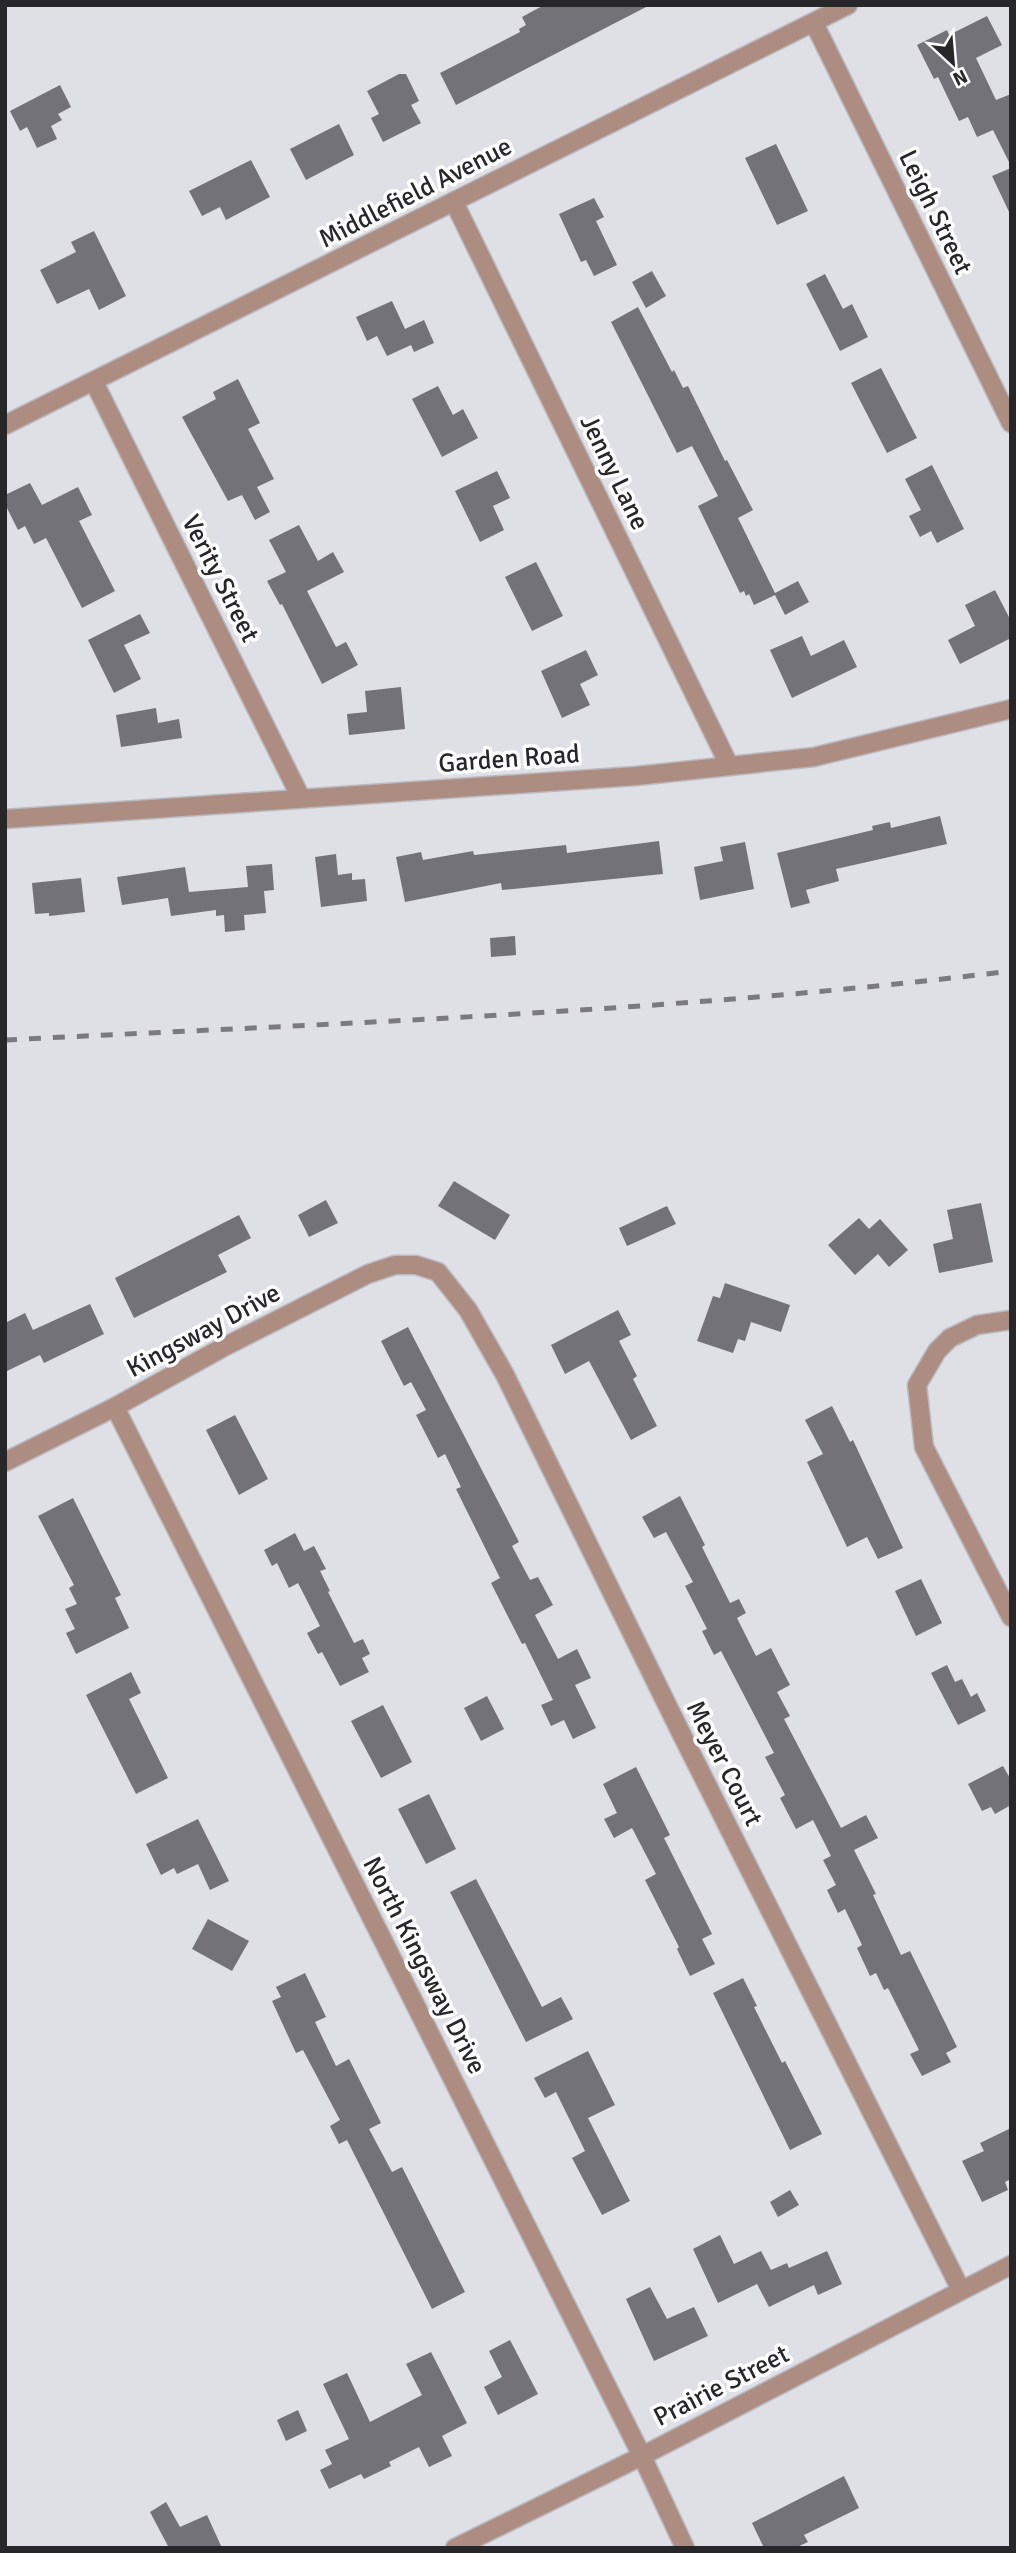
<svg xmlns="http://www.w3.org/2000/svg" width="1016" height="2553" viewBox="0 0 1016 2553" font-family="Signika,sans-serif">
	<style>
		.building { fill: #727278 }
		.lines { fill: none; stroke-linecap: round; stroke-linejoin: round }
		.minor-casing { stroke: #babac0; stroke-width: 21 }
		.minor { stroke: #ad8d82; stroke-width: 18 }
		.rail { stroke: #7b7b7f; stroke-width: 5; stroke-dasharray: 12 12; stroke-linecap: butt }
		.labels { text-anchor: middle; stroke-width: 7; stroke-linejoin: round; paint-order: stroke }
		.street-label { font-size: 26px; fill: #272729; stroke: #fff }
	</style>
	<rect width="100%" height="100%" fill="#dfdfe6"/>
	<!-- building -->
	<g class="building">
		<polygon points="544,5 650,5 456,105 440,73 520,32 519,29 526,25 522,17"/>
		<polygon points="987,16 1002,45 976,58 996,100 1011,94 1011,166 993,130 977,137 968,117 959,121 938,77 934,79 917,45 947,30 949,35"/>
		<polygon points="399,74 406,74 419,101 411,105 421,123 383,142 371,118 379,114 367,91"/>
		<polygon points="60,85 71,107 58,114 62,120 51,126 57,139 37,148 27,127 20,131 10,111"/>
		<polygon points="339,124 354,155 306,180 290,149"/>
		<polygon points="776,144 808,211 777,225 745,158"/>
		<polygon points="251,160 270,197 226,220 220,207 202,216 189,191"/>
		<polygon points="1011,168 1011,216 992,176"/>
		<polygon points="594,198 604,217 596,221 617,265 594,276 586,260 581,262 559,214"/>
		<polygon points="94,231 126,296 99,310 89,289 57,304 40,270 76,252 71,242"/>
		<polygon points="652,271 666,296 646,308 632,282"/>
		<polygon points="825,274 843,309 852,304 868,337 840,351 806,284"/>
		<polygon points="392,301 405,329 424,320 434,343 414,352 411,345 387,356 377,336 367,341 356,317"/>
		<polygon points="638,307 672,372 674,370 683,388 688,386 725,461 727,460 753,510 738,518 775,593 798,581 809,602 785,615 775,595 754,605 749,594 746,596 744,591 740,593 698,506 718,496 692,446 677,453 611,322"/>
		<polygon points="881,368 917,438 887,453 851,383"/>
		<polygon points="238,379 260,423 248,429 274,479 257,487 270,512 255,520 242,495 228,501 182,417 216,399 213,392"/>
		<polygon points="438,386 453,415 463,409 478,438 442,457 412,399"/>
		<polygon points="932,465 964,529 937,543 931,531 920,537 909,516 921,510 905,479"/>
		<polygon points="497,471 510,498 493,506 504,530 480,542 455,491"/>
		<polygon points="30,483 42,505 78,487 92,515 79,521 115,591 82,608 46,538 34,544 25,526 18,530 5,504 5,495"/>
		<polygon points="299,525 318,561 333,552 344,572 307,591 336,647 346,642 358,665 322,684 282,604 280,605 267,581 286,572 269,540"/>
		<polygon points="536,562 563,616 532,631 505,577"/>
		<polygon points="995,590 1011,621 1011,638 960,664 948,640 975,626 965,605"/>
		<polygon points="140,614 150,633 124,645 141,679 114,693 88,640"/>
		<polygon points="802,636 811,656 844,640 857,667 792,698 770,650"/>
		<polygon points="586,650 598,675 580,684 590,705 562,718 541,671"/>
		<polygon points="401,687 405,729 349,735 347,714 367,712 365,691"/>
		<polygon points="156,708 158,723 179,719 182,738 121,747 116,715"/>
		<polygon points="940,816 947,844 836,869 839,881 806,890 810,903 791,908 777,853 873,830 872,826 890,822 891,828"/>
		<polygon points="659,841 663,874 502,890 501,883 405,902 396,857 421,852 423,860 473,851 474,855 566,845 567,853"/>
		<polygon points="745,842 754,889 700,900 694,867 723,861 720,847"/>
		<polygon points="336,854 338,875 352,873 352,880 365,879 367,901 321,907 315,857"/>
		<polygon points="272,864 274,890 264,891 266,913 244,915 245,930 225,932 224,915 216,916 216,910 171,916 168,898 122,905 117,877 185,867 189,892 248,887 246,866"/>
		<polygon points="81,878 85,912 49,916 49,913 35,914 32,883"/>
		<polygon points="515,936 516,955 491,957 490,938"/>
		<polygon points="454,1181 510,1215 495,1240 438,1206"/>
		<polygon points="326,1200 338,1223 309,1237 298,1215"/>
		<polygon points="981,1203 993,1262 939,1273 933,1244 953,1239 947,1210"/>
		<polygon points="667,1206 676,1224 627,1246 619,1228"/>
		<polygon points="239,1215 251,1238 218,1255 227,1272 134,1318 115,1278"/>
		<polygon points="859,1218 869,1229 880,1219 908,1250 889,1267 878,1254 855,1275 828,1245"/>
		<polygon points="725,1283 790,1305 781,1332 751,1322 745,1341 738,1339 733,1353 697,1341 713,1296 720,1298"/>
		<polygon points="90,1304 104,1334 44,1363 40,1355 5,1372 5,1323 25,1313 33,1330"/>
		<polygon points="618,1310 631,1335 619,1341 637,1376 633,1379 657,1426 631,1440 589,1361 565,1374 551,1345"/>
		<polygon points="408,1327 519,1542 512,1546 530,1580 538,1577 553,1605 535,1615 558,1659 577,1649 591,1678 575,1685 596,1728 573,1739 564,1720 551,1726 541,1705 553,1700 525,1643 522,1644 491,1583 500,1578 456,1489 461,1487 445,1454 438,1458 416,1415 426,1410 411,1382 404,1386 381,1341"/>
		<polygon points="832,1406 850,1442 853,1440 903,1548 878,1559 867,1537 847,1547 807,1462 823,1454 805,1420"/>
		<polygon points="235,1415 268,1479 239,1495 206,1430"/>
		<polygon points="680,1496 705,1545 702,1547 730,1603 739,1599 746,1613 737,1618 756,1656 771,1648 790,1685 777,1692 790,1716 784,1719 841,1828 866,1815 878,1838 854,1850 876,1894 873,1895 901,1955 910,1951 957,2047 946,2053 951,2062 922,2076 910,2054 919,2050 888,1988 884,1990 876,1973 870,1976 857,1948 862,1945 845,1909 838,1913 827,1890 836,1885 823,1860 831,1856 813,1820 796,1829 780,1798 785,1795 765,1757 774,1753 721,1651 714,1655 702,1631 707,1629 685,1586 693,1582 666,1532 654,1538 642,1517"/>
		<polygon points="73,1498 121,1595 115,1598 129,1628 76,1654 66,1633 75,1629 65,1609 77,1604 69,1588 74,1585 38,1516"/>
		<polygon points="295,1533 304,1551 314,1546 326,1569 320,1571 330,1591 328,1592 354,1643 363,1639 370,1654 362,1658 369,1672 340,1686 322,1652 318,1654 307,1633 320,1626 298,1583 289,1588 277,1563 272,1566 264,1550"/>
		<polygon points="921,1579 942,1623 916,1636 895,1591"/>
		<polygon points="947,1665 955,1682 962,1679 971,1697 977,1693 986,1711 958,1725 931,1673"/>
		<polygon points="131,1672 141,1693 129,1699 168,1778 136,1794 86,1695"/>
		<polygon points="487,1696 504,1729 481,1741 464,1708"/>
		<polygon points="383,1705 412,1762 381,1778 351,1721"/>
		<polygon points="1003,1766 1011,1780 1011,1805 995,1814 991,1807 982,1811 968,1784"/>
		<polygon points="636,1767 670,1835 664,1838 712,1934 702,1939 715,1964 690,1976 677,1949 679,1947 645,1880 656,1874 632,1828 614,1838 604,1819 617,1813 603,1784"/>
		<polygon points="429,1794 456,1849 426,1864 398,1809"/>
		<polygon points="198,1819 229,1881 210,1890 198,1864 177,1874 174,1868 161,1875 146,1844"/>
		<polygon points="476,1879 542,2007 561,1997 573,2019 526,2042 450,1892"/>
		<polygon points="208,1919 249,1941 232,1971 192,1949"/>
		<polygon points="305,1973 326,2017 315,2022 336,2066 349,2059 381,2123 369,2129 392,2172 402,2167 465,2292 432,2309 347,2140 339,2144 330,2126 340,2120 303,2050 296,2053 272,2001 281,1997 276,1987"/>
		<polygon points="743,1978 757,2006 754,2007 782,2063 785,2061 822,2134 790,2150 713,1993"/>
		<polygon points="588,2051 615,2105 588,2118 630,2201 602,2215 572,2158 585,2151 556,2092 545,2098 534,2078"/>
		<polygon points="1011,2128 1011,2179 1005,2182 1008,2190 982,2202 962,2161 984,2151 980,2143"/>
		<polygon points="790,2190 799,2205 778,2217 770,2202"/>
		<polygon points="720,2235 734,2264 761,2251 771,2270 787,2263 789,2268 827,2251 842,2284 818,2295 814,2285 769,2307 757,2284 718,2303 693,2249"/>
		<polygon points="650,2287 667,2319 694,2307 708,2336 654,2361 626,2299"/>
		<polygon points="510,2340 538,2394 498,2415 484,2387 502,2377 489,2351"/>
		<polygon points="431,2352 467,2423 442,2436 452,2456 429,2467 419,2447 389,2462 391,2466 364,2479 361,2474 329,2489 320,2470 332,2464 325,2450 349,2439 323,2384 347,2373 370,2422 422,2395 406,2364"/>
		<polygon points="298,2410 307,2431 286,2441 277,2420"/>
		<polygon points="844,2476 859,2508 804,2535 808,2542 795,2548 764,2548 752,2523"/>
		<polygon points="166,2502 180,2527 207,2515 222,2548 169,2548 150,2512"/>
	</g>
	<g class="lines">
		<defs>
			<g id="minor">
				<polyline points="814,23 1011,423"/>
				<polyline points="454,202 729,765"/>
				<polyline points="94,382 301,798"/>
				<polyline points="5,425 848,5"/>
				<polyline points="5,819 636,776 814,757 1011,709"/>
				<polyline points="1011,1320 977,1325 950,1338 937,1351 917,1385 924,1447 1011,1617"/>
				<polyline points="115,1407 642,2456 685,2548"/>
				<polyline points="5,1462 115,1407 222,1348 368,1274 395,1265 416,1265 438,1272 468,1310 505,1375 680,1731 961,2290"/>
				<polyline points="455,2548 642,2456 1011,2265"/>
			</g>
		</defs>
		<!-- minor casing -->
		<use href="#minor" class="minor-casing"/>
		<!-- minor -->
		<use href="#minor" class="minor"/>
		<!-- rail -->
		<path class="rail" d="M5,1040C340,1023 678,1012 1011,971"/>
	</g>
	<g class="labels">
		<!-- street labels -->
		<g class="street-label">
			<text transform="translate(415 192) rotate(-27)" y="9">Middlefield Avenue</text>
			<text transform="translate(936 212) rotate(64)" y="9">Leigh Street</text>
			<text transform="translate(615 472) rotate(64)" y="9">Jenny Lane</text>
			<text transform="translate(221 578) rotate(63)" y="9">Verity Street</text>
			<text transform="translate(509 758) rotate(-4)" y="9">Garden Road</text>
			<text transform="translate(203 1330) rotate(-28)" y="9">Kingsway Drive</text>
			<text transform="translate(725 1763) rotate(63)" y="9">Meyer Court</text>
			<text transform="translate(425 1965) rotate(63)" y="9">North Kingsway Drive</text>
			<text transform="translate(721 2385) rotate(-27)" y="9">Prairie Street</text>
		</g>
	</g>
	<!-- border -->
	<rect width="1016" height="2553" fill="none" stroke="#272729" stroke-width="14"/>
	<!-- north arrow -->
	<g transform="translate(953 63) rotate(154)" stroke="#ffffff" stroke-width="5" paint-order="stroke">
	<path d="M0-5L12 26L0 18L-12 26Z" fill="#272729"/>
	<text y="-10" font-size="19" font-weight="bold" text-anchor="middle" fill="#272729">N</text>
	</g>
</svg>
